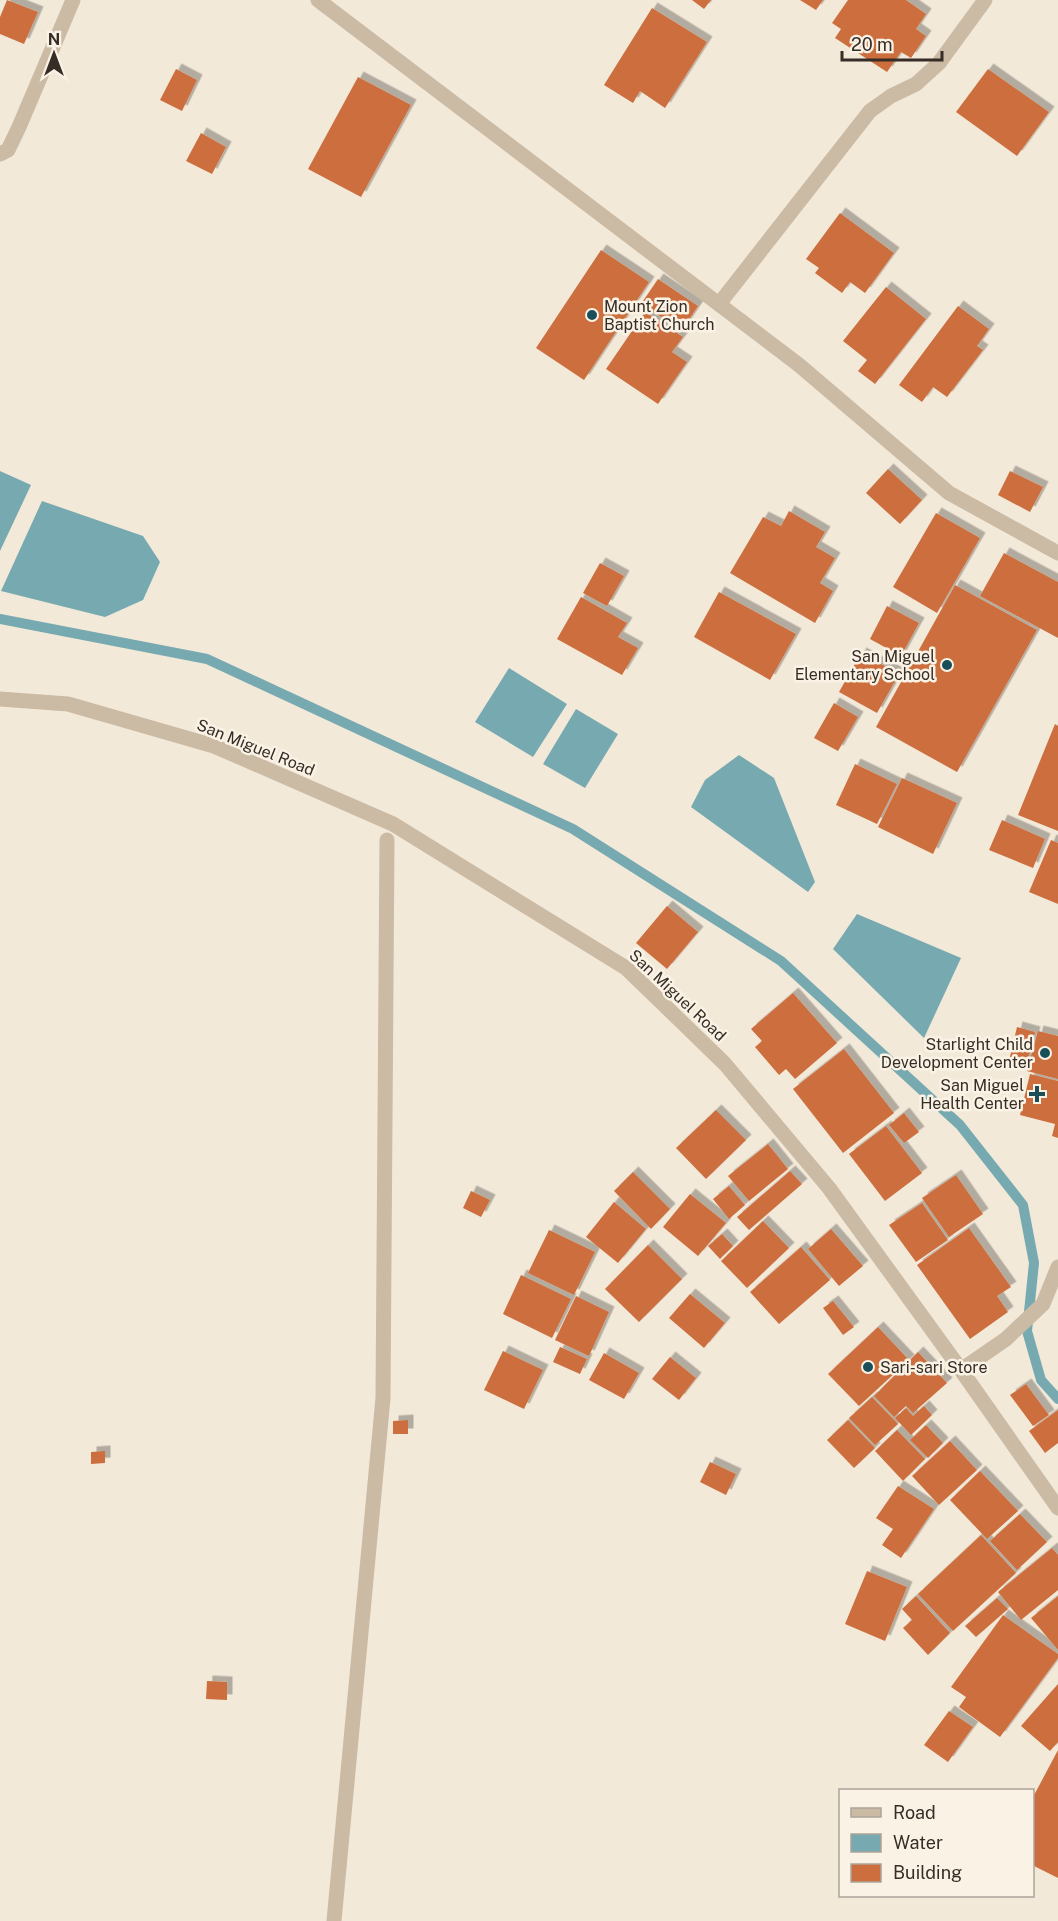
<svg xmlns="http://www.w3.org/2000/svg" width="1058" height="1921" viewBox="0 0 1058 1921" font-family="'Public Sans',sans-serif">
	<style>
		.water { fill: #77a9b1 }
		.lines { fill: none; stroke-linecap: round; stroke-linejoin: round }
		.stream { stroke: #77a9b1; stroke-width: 10 }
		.building { fill: #cc6e3e; filter: url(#shadow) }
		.minor { stroke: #cbbaa4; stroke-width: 15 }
		.poi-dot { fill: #1a4f5a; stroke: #faf3e5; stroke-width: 2 }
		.labels { text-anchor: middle; stroke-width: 5; stroke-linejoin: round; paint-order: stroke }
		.poi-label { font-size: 16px; fill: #362d26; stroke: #faf3e5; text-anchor: end }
		.street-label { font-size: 16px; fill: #362d26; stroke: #faf3e5 }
	</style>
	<defs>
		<filter id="shadow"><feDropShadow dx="5.5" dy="-5.5" stdDeviation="0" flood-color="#0004"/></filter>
	</defs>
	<rect width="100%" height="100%" fill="#f3e9d9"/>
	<!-- water -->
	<g class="water">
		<polygon points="0,471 31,485 0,551"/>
		<polygon points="42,501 143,536 160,562 143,600 105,617 1,591"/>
		<polygon points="509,668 567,704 533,757 475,722"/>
		<polygon points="576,709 618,734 585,788 543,764"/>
		<polygon points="739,755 774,778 815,882 808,892 691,807 705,780"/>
		<polygon points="857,914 961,958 924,1038 833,949"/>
	</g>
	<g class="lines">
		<!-- stream -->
		<polyline class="stream" points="0,619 207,659 573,829 781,961 960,1125 1023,1205 1034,1263 1027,1331 1041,1380 1058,1399"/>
	</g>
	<!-- building -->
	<g class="building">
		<polygon points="7,0 38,12 24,44 0,34 0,17"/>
		<polygon points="692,0 711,0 704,9"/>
		<polygon points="800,0 823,0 816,10"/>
		<polygon points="848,0 906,0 926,14 916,29 926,36 911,58 901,52 887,72 835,38 841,29 832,23"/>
		<polygon points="652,8 707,42 665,108 640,91 633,103 604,85"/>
		<polygon points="176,69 197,80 182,111 160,100"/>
		<polygon points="988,69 1049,112 1017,156 956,112"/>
		<polygon points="358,77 411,105 361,197 308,169"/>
		<polygon points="201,133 226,147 212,174 186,161"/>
		<polygon points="840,213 894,253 865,293 850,282 842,293 815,273 819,268 806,259"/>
		<polygon points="601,250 649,282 584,380 536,348"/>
		<polygon points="658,279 698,306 682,330 641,304"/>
		<polygon points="886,287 926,319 875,384 858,371 867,360 843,341"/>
		<polygon points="958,306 989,329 977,346 983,350 947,397 933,387 922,402 899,385"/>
		<polygon points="645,312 683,337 672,352 687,362 658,404 606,369"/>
		<polygon points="888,469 922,500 900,524 866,493"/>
		<polygon points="1010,471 1043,487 1030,512 998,495"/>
		<polygon points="789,511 825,532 816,547 835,558 820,583 833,591 815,623 730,573 763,517 781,526"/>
		<polygon points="936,513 980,538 937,613 893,587"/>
		<polygon points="1004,553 1058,582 1058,638 980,596"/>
		<polygon points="600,563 624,576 607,606 583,593"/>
		<polygon points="955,585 1037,630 957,772 876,727"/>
		<polygon points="719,592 796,634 770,680 694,637"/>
		<polygon points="581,597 627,623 618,637 638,648 622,675 557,639"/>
		<polygon points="887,606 919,623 901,656 870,639"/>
		<polygon points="861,653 899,674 877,713 839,692"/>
		<polygon points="834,703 858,717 838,751 814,738"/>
		<polygon points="1055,724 1058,726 1058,831 1018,815"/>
		<polygon points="855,764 897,784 877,824 836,805"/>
		<polygon points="902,778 957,803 933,854 878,827"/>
		<polygon points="1002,820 1045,839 1033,868 989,850"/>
		<polygon points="1051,840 1058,843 1058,904 1029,892"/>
		<polygon points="667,906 698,932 667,969 636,943"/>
		<polygon points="793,993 837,1043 795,1079 786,1069 779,1075 755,1047 762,1041 751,1029"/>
		<polygon points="1017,1027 1035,1032 1025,1070 1008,1065"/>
		<polygon points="1038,1031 1058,1036 1058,1079 1027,1071"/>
		<polygon points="844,1049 894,1113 843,1153 793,1089"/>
		<polygon points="1030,1074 1058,1081 1058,1138 1052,1136 1055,1124 1020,1115"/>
		<polygon points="716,1110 746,1140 706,1179 676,1148"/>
		<polygon points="904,1113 919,1132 904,1143 889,1125"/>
		<polygon points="886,1126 922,1173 885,1201 849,1154"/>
		<polygon points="768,1144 788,1169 749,1201 728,1176"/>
		<polygon points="790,1171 802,1184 749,1230 737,1217"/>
		<polygon points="633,1172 670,1209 651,1229 614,1191"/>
		<polygon points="956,1175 983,1214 949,1237 922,1198"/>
		<polygon points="729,1186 745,1205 729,1219 713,1199"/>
		<polygon points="471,1191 490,1200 481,1217 463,1208"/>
		<polygon points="690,1194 726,1223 698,1256 663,1227"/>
		<polygon points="614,1202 646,1229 618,1263 586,1237"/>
		<polygon points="922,1203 948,1240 916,1262 889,1225"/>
		<polygon points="763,1221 789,1248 747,1288 721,1261"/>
		<polygon points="969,1228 1011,1287 997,1296 1008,1312 970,1339 917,1265"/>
		<polygon points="831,1229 863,1266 839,1286 808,1249"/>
		<polygon points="549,1230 595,1252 574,1295 528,1273"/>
		<polygon points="722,1234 733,1246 720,1259 708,1246"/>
		<polygon points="648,1245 682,1279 639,1322 605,1289"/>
		<polygon points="801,1247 830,1280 779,1324 750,1292"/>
		<polygon points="521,1275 571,1299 552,1338 503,1314"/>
		<polygon points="690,1294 725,1323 704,1348 669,1318"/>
		<polygon points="576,1296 609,1312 589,1356 555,1340"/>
		<polygon points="833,1301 854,1327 843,1335 823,1308"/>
		<polygon points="878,1327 909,1360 859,1406 828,1374"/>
		<polygon points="560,1347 587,1359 580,1374 553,1362"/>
		<polygon points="503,1351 543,1370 524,1409 484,1390"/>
		<polygon points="918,1352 947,1383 913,1413 906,1406 894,1417 874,1396"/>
		<polygon points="604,1353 639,1373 624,1399 589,1380"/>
		<polygon points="670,1357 696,1378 679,1400 652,1379"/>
		<polygon points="1026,1384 1049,1415 1033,1426 1010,1395"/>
		<polygon points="872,1397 898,1424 875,1445 849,1418"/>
		<polygon points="924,1406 932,1415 911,1435 895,1418 906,1408 913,1416"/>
		<polygon points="1058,1410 1058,1443 1045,1453 1029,1431"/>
		<polygon points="408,1420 408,1434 393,1434 393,1421"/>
		<polygon points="848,1420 875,1448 854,1468 827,1440"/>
		<polygon points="926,1425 943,1443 928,1458 910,1440"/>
		<polygon points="897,1430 925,1459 903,1481 875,1451"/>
		<polygon points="950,1441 977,1470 939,1505 912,1476"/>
		<polygon points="105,1451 105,1463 91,1464 91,1452"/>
		<polygon points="710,1462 736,1474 726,1495 700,1482"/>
		<polygon points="980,1471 1018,1511 987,1539 950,1500"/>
		<polygon points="898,1486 934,1509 901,1558 882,1545 893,1529 876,1518"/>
		<polygon points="1020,1514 1047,1542 1017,1570 990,1541"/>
		<polygon points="981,1535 1016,1573 953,1631 918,1594"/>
		<polygon points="1052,1548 1058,1555 1058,1590 1021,1620 998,1592"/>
		<polygon points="867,1571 907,1587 885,1641 845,1624"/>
		<polygon points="916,1596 950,1633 928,1655 903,1628 912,1620 902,1609"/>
		<polygon points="1058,1596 1058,1650 1031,1618"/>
		<polygon points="997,1598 1008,1609 976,1637 965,1626"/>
		<polygon points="1003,1615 1058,1654 1058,1658 1000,1737 959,1707 966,1697 951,1687"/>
		<polygon points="207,1681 227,1682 227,1700 206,1699"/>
		<polygon points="1058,1684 1058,1742 1050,1751 1021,1726"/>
		<polygon points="949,1711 973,1727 948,1762 924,1745"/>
		<polygon points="1058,1750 1058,1878 1032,1865 1032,1799"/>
	</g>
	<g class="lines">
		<!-- minor -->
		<g class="minor">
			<polyline points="318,0 799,365 949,493 1058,553"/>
			<polyline points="0,154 8,150 19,127 73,0"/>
			<polyline points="719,304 870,111 891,96 916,84 939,63 985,0"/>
			<polyline points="0,699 68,704 214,746 393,824 626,968 725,1064 829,1188 961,1370 1058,1508"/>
			<polyline points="961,1370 1006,1339 1043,1304 1058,1267"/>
			<polyline points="334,1921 383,1398 387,840"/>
		</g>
	</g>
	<!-- markers -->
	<g class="poi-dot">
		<circle cx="592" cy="315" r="6"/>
		<circle cx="947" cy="665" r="6"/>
		<circle cx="1045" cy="1053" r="6"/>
		<path d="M1034 1085h6v6h6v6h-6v6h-6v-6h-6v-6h6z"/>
		<circle cx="868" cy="1367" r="6"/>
	</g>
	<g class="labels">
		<!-- poi labels -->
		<g class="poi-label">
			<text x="604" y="312" text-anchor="start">Mount Zion<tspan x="604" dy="18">Baptist Church</tspan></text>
			<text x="935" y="662">San Miguel<tspan x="935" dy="18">Elementary School</tspan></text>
			<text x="1033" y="1050">Starlight Child<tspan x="1033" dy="18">Development Center</tspan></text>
			<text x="1024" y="1091">San Miguel<tspan x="1024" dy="18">Health Center</tspan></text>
			<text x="880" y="1373" text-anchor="start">Sari-sari Store</text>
		</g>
		<!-- street labels -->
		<g class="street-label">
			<text transform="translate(256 747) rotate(22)" y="6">San Miguel Road</text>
			<text transform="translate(678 995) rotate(43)" y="6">San Miguel Road</text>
		</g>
	</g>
	<!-- legend -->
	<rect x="839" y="1789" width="195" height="108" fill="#faf3e5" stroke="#aca499" stroke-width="1.5"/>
	<rect x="851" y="1808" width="30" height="9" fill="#cbbaa4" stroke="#aca499" stroke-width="1.5"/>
	<text x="893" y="1819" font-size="18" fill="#362d26">Road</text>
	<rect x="851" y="1834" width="30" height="18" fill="#77a9b1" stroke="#aca499" stroke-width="1.5"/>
	<text x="893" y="1849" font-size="18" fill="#362d26">Water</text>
	<rect x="851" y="1864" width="30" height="18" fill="#cc6e3e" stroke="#aca499" stroke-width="1.5"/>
	<text x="893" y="1879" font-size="18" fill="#362d26">Building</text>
	<!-- north arrow -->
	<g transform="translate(54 54)" stroke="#faf3e5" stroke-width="4.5" paint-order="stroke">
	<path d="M0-4.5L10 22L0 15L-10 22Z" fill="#362d26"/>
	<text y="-9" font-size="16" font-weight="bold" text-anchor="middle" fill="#362d26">N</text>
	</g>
	<!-- scale -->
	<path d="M842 51v9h100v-9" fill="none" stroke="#362d26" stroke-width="3"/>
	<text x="851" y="51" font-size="18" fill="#362d26" stroke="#faf3e5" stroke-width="4.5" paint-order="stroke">20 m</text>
</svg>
